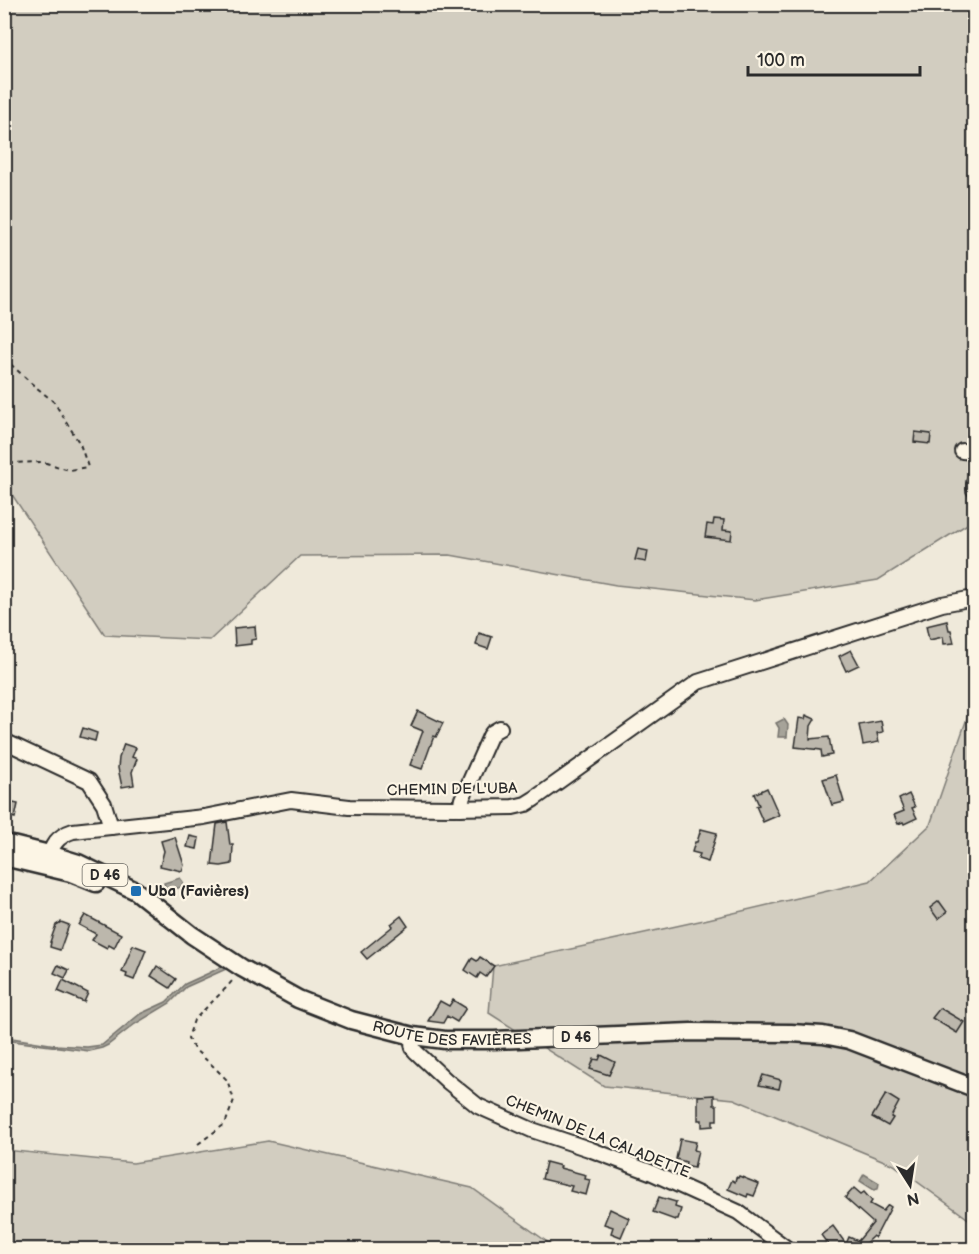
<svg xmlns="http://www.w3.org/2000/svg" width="979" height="1254" viewBox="0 0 979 1254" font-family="'Balsamiq Sans',sans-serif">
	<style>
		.green { fill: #d2cdc0; stroke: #7e7c76; stroke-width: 1.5 }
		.water { fill: #a6a399; stroke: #75736d; stroke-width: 1.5 }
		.building { fill: #bcb7ac; stroke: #2b2b2b; stroke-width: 1.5 }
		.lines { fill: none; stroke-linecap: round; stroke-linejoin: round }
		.minor-casing { stroke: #2b2b2b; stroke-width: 18 }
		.major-casing { stroke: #2b2b2b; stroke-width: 21 }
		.path { stroke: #2b2b2b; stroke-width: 2; stroke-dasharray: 4.5 4.5; stroke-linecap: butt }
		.minor { stroke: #fcf5e5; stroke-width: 14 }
		.major { stroke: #fcf5e5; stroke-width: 16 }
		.poi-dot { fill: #1f6fb2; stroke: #fcf5e5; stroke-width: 2 }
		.labels { text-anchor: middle; stroke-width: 4.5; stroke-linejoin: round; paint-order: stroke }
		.shield { fill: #fcf5e5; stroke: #6a6863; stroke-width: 1.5 }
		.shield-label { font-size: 14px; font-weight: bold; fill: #2b2b2b }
		.street-label { font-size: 15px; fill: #2b2b2b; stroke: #fcf5e5 }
		.poi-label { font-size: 15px; font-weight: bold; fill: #2b2b2b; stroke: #fcf5e5; text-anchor: start }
	</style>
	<rect width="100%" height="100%" fill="#efe9da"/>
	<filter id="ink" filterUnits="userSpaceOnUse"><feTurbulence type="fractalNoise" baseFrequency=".0167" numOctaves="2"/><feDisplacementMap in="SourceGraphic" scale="12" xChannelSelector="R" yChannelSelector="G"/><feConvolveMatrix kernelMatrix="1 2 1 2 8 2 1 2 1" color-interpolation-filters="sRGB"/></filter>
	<g filter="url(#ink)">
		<!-- green -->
		<g class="green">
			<polygon points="4,5 974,5 974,520 878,580 755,600 616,585 450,555 300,556 210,640 105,635 5,484"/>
			<polygon points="974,698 974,1223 894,1165 734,1099 604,1086 489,1013 493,966 704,920 870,881 930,825"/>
			<polygon points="268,1141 472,1188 557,1249 5,1249 5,1150 133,1163"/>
		</g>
		<!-- water -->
		<g class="water">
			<polygon points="784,719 788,725 787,737 778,737 779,728 776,723"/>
			<polygon points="180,878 183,882 182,887 166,891 164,883"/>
			<polygon points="228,963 233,966 186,987 170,1003 135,1024 108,1045 102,1048 89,1051 5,1040 5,1037 56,1045 87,1047 102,1045 140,1014 166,1002 185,984 209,973"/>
			<polygon points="864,1174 879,1183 878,1189 874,1190 860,1181"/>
		</g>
		<!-- building -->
		<g class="building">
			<polygon points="915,432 931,434 930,444 914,442"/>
			<polygon points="714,519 724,520 723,530 732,531 731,540 705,537 707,524 713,525"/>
			<polygon points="638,549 648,551 646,562 635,560"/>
			<polygon points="947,621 949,630 951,630 954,643 944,644 943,637 929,640 926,626"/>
			<polygon points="255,626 256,639 251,640 251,644 235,646 234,628"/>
			<polygon points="479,633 492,637 488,649 476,645"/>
			<polygon points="851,650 859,665 846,671 839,656"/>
			<polygon points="418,711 443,723 436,737 434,736 422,769 410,765 423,731 411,726"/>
			<polygon points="806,715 815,719 811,726 810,739 829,737 832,755 822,757 821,750 795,747 799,718 805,719"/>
			<polygon points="881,721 883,732 877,733 879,742 863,745 859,725"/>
			<polygon points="83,728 97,733 95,741 80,737"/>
			<polygon points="124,744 136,748 132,757 137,759 132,772 134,785 122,787 118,768 119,758"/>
			<polygon points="836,775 844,802 832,805 823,779"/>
			<polygon points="767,788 779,815 763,822 756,806 759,805 754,794"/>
			<polygon points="909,794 915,807 912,808 917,818 904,824 903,822 898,824 894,815 904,811 899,799"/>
			<polygon points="4,801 18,804 15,818 4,815"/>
			<polygon points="227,822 230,845 233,845 232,864 221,866 212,865 217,824"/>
			<polygon points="701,829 717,833 708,862 698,859 700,854 692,852 695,842 697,842"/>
			<polygon points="190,836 199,838 197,849 187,847"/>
			<polygon points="175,837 184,865 182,871 160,866 164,851 161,841"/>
			<polygon points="939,901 947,912 938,919 930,908"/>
			<polygon points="85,915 121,934 114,948 109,945 107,948 92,940 96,934 79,925"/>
			<polygon points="401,916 408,926 367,959 361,952 393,926 391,924"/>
			<polygon points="61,922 69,925 60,950 50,947 51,942 50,942 56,925"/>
			<polygon points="133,945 146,950 134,980 126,977 127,974 122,972"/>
			<polygon points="480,957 494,966 486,977 480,973 477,978 465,970 472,958 477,961"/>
			<polygon points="58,965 69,970 65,978 54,973"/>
			<polygon points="157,966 176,979 170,988 151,976"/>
			<polygon points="63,980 88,993 84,1002 58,991"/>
			<polygon points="453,1000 466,1008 457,1022 447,1016 443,1023 428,1021 440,1001 449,1006"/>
			<polygon points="940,1008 964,1022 957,1033 932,1018"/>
			<polygon points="601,1055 615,1062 609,1075 590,1069 594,1059 599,1060"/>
			<polygon points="763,1075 781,1080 779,1089 759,1085"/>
			<polygon points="886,1094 899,1102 891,1117 893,1118 888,1126 872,1117"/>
			<polygon points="714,1095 714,1105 717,1105 717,1120 713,1120 713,1126 702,1127 702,1120 698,1120 698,1096"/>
			<polygon points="680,1139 696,1142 694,1150 698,1151 694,1168 685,1166 686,1162 676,1159"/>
			<polygon points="546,1162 561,1166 560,1168 586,1175 585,1179 590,1180 586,1195 570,1191 572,1186 542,1179"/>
			<polygon points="739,1176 759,1184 754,1196 748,1194 747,1197 728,1189 732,1180 735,1182 736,1177 738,1178"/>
			<polygon points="854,1188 861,1194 864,1192 872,1201 870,1204 883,1211 888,1205 891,1207 875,1238 873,1236 858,1250 829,1250 829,1246 821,1235 833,1226 846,1244 849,1237 858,1241 873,1223 845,1198"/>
			<polygon points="659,1197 676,1202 675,1207 681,1209 678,1219 675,1219 675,1220 653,1212"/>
			<polygon points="610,1209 629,1218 621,1237 611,1233 613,1227 604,1224"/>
		</g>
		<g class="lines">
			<defs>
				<g id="minor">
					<polyline points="962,451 974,452"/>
					<polyline points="974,483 974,490"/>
					<polyline points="4,741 89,781 104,804 111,827"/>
					<polyline points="460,808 462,799 490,736 493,732 500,728"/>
					<path d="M47,862C51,846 57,836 73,831L204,817L291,800L349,807L454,808L513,807L526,804L534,799L698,682L942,604L974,598"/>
					<path d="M413,1036C412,1043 411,1047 416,1052L447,1081L478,1106L532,1130L589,1149L650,1172L738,1212L789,1250"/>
				</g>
				<g id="major">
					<path id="s1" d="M4,843L49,854L78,863L136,891L192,935L242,968L298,999L351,1020L413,1036L445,1040H494L691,1032L791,1033L823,1035L849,1040L974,1088"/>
					<polyline points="4,857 71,873 96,883"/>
				</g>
			</defs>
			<!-- minor casing -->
			<use href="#minor" class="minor-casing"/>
			<!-- major casing -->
			<use href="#major" class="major-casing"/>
			<!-- path -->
			<g class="path">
				<polyline points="4,358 31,383 54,402 80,444 88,467 69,470 43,462 10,463 4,456"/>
				<polyline points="198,1144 225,1124 234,1100 227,1080 213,1066 194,1049 188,1038 194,1020 226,988 233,980"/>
			</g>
			<!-- minor -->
			<use href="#minor" class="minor"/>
			<!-- major -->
			<use href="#major" class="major"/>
		</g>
	</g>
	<!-- markers -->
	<rect class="poi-dot" x="130" y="885" width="12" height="12" rx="3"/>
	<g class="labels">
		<!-- shield labels -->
		<g class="shield">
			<rect x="82.5" y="864" width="45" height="22" rx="4.5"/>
			<rect x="553.5" y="1026" width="45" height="22" rx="4.5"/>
		</g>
		<g class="shield-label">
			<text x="105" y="880">D 46</text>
			<text x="576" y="1042">D 46</text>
		</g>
		<!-- street labels -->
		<g class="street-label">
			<text transform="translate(452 789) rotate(-1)" y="5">CHEMIN DE L'UBA</text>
			<text dy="5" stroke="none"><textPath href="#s1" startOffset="496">ROUTE DES FAVIÈRES</textPath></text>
			<text transform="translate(598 1136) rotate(22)" y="5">CHEMIN DE LA CALADETTE</text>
		</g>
		<!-- poi labels -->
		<g class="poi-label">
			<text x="148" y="896">Uba (Favières)</text>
		</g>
	</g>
	<!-- margin -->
	<rect width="979" height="1254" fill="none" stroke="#fcf5e5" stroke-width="24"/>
	<rect x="12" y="12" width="955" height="1230" fill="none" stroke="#2b2b2b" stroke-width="2" filter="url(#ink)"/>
	<!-- north arrow -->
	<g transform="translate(910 1185) rotate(168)" stroke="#fcf5e5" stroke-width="4.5" paint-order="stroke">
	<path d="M0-4.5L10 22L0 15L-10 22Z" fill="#2b2b2b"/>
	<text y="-9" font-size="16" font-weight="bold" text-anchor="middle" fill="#2b2b2b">N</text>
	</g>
	<!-- scale -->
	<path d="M748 66v9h172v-9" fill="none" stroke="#2b2b2b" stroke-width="3"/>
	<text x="757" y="66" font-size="18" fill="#2b2b2b" stroke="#fcf5e5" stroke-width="4.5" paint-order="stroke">100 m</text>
</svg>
